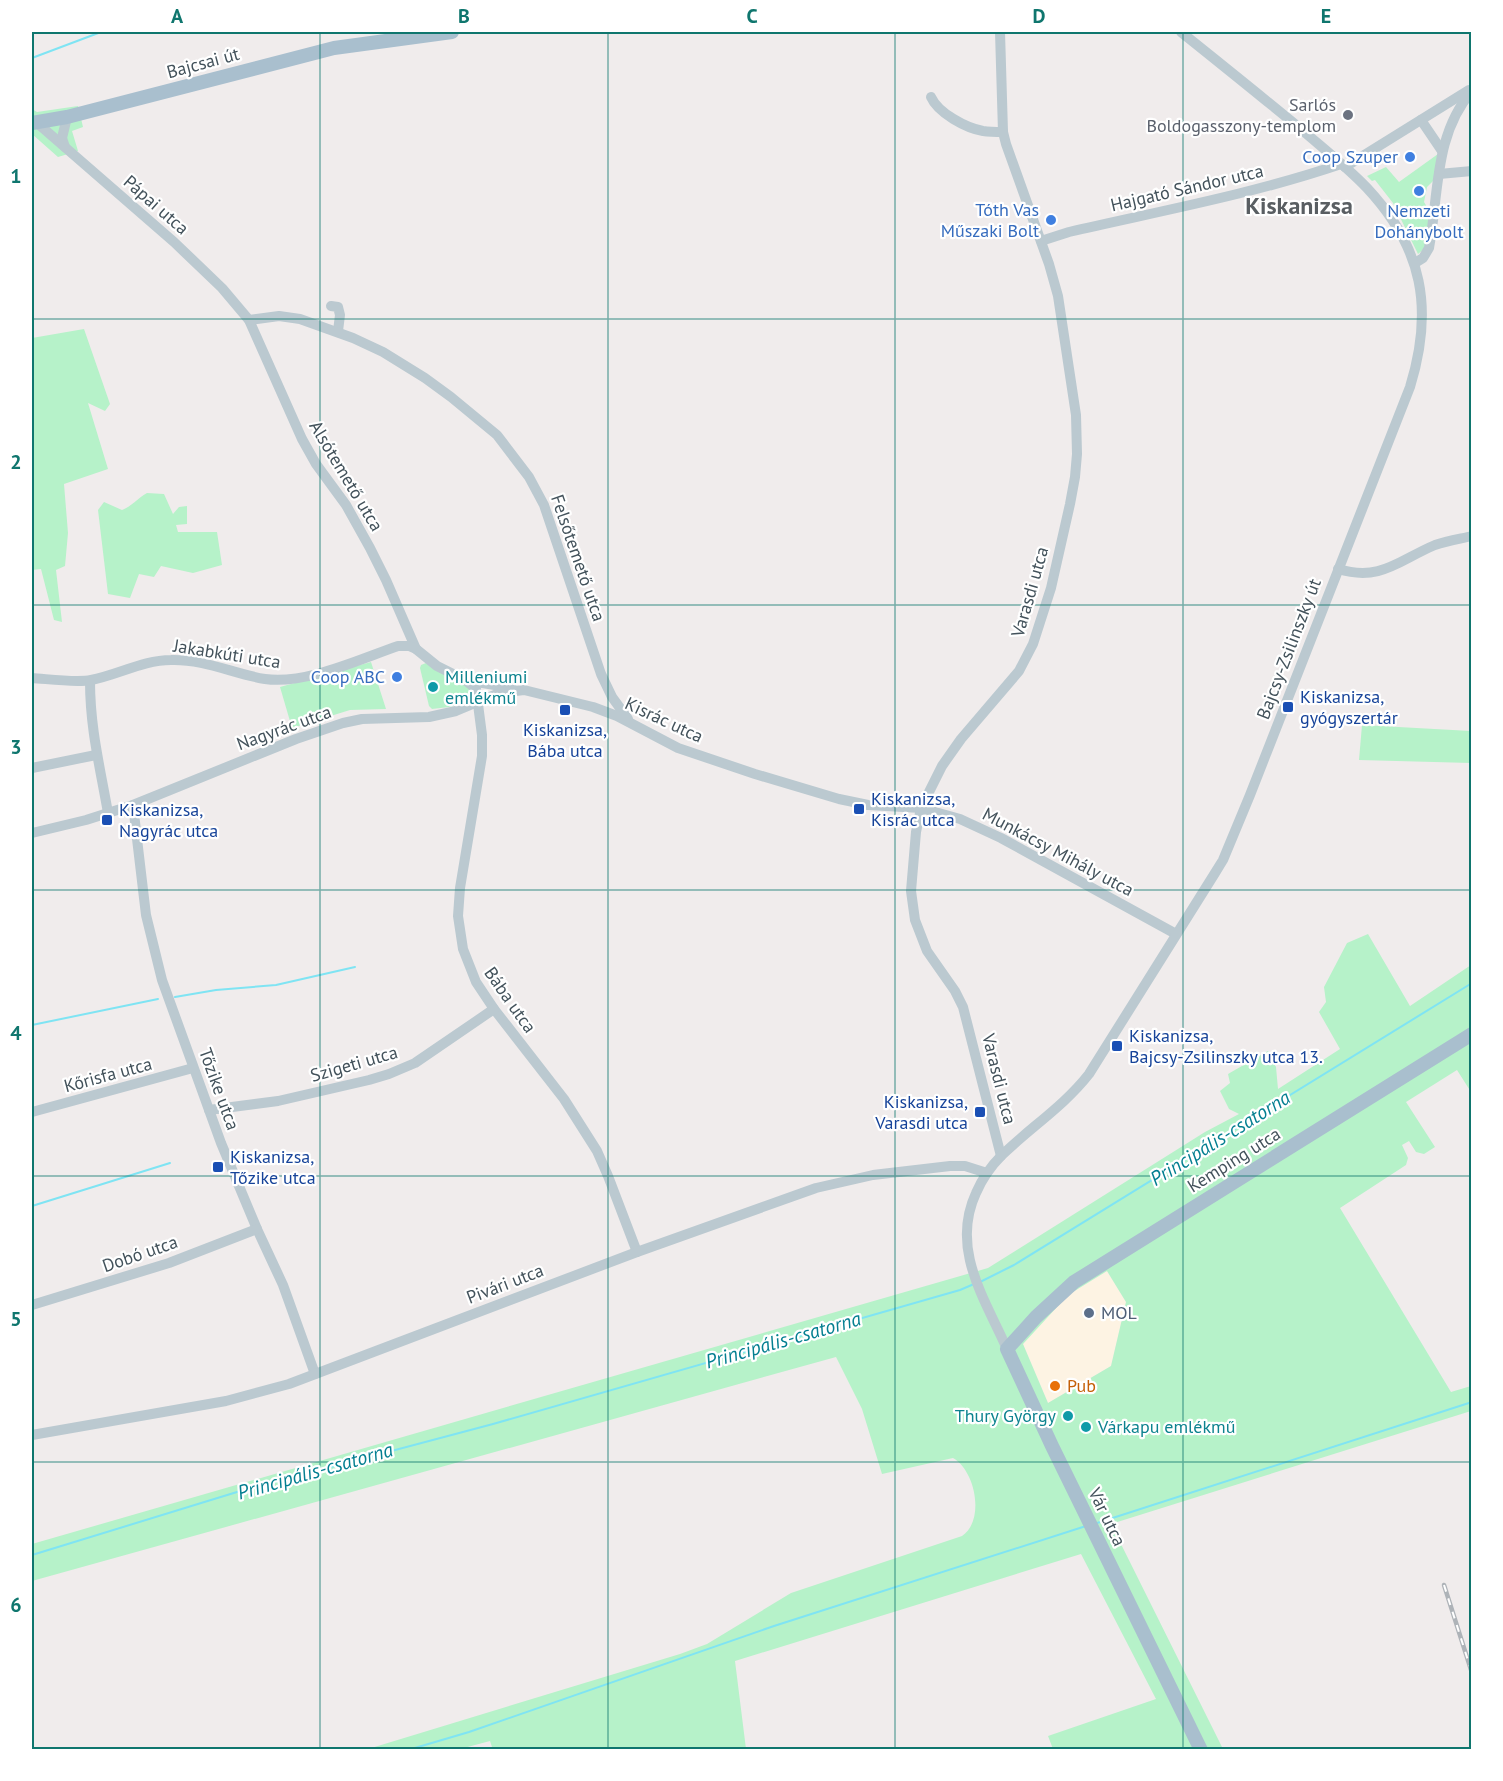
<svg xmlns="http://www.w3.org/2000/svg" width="1503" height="1781" viewBox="0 0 1503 1781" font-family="'PT Sans',sans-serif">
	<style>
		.commercial { fill: #fdf3e3 }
		.green { fill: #b6f2c9; fill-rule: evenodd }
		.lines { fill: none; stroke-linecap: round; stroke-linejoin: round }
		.stream { stroke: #7fe4f3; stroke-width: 2 }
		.minor { stroke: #bbc9d0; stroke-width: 10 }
		.major { stroke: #a9bfce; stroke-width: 14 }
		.rail-casing { stroke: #aeb3b8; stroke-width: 4.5 }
		.rail { stroke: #fff; stroke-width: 2; stroke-dasharray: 7; stroke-linecap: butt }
		.grid { fill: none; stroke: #0f766e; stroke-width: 1.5; stroke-opacity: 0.55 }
		.worship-dot { fill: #6b7280; stroke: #fff; stroke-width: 2 }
		.shop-dot { fill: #3f7fe0; stroke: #fff; stroke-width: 2 }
		.culture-dot { fill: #0f9aa8; stroke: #fff; stroke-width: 2 }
		.transit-dot { fill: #1a4fb4; stroke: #fff; stroke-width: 2 }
		.service-dot { fill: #5c6f8a; stroke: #fff; stroke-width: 2 }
		.food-dot { fill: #e8710a; stroke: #fff; stroke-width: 2 }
		.labels { text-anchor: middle; stroke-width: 4.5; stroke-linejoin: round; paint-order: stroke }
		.street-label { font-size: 18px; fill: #43525b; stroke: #fff }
		.worship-label { font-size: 18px; fill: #5b616d; stroke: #fff; text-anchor: end }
		.shop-label { font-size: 18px; fill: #366cbe; stroke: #fff; text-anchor: end }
		.culture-label { font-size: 18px; fill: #0d838f; stroke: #fff; text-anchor: start }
		.transit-label { font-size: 18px; fill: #164399; stroke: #fff; text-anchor: start }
		.service-label { font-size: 18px; fill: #4e5e75; stroke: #fff; text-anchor: start }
		.food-label { font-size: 18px; fill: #c56008; stroke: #fff; text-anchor: start }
		.water-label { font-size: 20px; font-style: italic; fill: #047f91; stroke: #fff }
		.district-label { font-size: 24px; font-weight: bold; fill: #595e62; stroke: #fff }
		.neatline { fill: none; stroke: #0f766e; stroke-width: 2 }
		.grid-label { font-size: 20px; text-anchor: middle; font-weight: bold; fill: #0f766e }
	</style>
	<rect width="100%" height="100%" fill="#f0ecec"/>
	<!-- commercial -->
	<polygon class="commercial" points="1107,1271 1126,1302 1111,1366 1048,1403 1023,1344 1068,1295"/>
	<!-- green -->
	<g class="green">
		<polygon points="78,106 83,127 72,131 78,151 58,157 32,134 32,109 37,112"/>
		<polygon points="1438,154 1436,178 1427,187 1424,202 1430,212 1425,248 1418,254 1393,203 1375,180 1372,181 1367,176 1386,167 1399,182"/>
		<polygon points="84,329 110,404 105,411 88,403 108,469 64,484 68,533 65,566 56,570 62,622 54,620 41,569 32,570 32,338"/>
		<path d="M147,493L164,494L173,514L179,507L187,506V524L176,525L178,532H217L222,565L193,573L161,566L154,577L139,574L130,598L108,594L98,510L104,502L122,510C131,507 138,498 147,493Z"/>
		<polygon points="371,662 386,709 350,710 292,728 280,687"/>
		<polygon points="426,663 463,683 471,690 472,698 471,701 449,707 432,709 429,706 420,668 421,665"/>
		<polygon points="1362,725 1471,731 1471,763 1359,760"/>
		<path d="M1368,934L1410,1006L1471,965V1092L1457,1070L1406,1102L1435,1147L1424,1154L1416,1152L1409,1141L1402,1145L1408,1158L1406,1165L1340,1208L1451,1392L1471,1386V1411L1111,1524L1223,1749H1053L1048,1736L1156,1699L1081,1554L735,1661L746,1749L493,1750L490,1741L460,1749H368L680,1654L707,1644L791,1593L962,1536C985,1521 976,1471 953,1458L882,1474L862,1409L836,1357L32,1581V1544L988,1268L1205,1132L1239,1114L1229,1109L1220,1091L1230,1083L1228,1074L1268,1051L1276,1067L1278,1089L1340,1049L1319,1012L1326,1002L1324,987L1347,943ZM1107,1271L1126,1302L1111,1366L1048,1403L1023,1344L1068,1295Z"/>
	</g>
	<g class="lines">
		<!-- stream -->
		<g class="stream">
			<polyline points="32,58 101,32"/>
			<polyline points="175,997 216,990 276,985 355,967"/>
			<polyline points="32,1025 158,999"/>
			<polyline points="32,1206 170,1163"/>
			<polyline points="980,1282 1014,1265 1472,983"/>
			<polyline points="1094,1524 1472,1402"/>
			<polyline points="32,1555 237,1492 493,1424 960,1290 974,1284"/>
			<polyline points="408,1750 469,1732 774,1626 1086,1526"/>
		</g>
		<!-- minor -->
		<g class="minor">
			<polyline points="1000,32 1003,132 1006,144 1049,264 1058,296 1076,415 1077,454 1075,477 1070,504 1051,588 1033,644 1019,671 961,739 942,766 921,808 916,832 911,891 915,920 927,951 955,991 963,1007 1001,1156"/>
			<path d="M931,97C938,113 966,128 983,131C990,132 997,132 1003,132"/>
			<polyline points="1421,120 1442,151"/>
			<polyline points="36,122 174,242 222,288 249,320 302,439 316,464 346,505 370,548 386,580 416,649"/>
			<polyline points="65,147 62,138 67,117"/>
			<polyline points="1345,167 1469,90"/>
			<polyline points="1439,174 1472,171"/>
			<path d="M1041,241L1069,232C1160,211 1253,194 1341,164"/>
			<path d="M1415,263L1423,258L1429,248C1439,194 1434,134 1472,91"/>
			<polyline points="331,306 338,307 340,315 338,331"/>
			<polyline points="249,320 279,316 300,319 353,338 383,352 425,378 451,397 497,435 529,477 544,505 601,674 612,697 628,719"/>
			<path d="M1338,569C1381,582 1399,560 1435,545C1447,541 1459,539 1472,536"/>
			<path d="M32,678C48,679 76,683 91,680C118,675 143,660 171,660C204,659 234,674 265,679C305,685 360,659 398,646H409L416,649L437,666L465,680L476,689L482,735V756L460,888L458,916L463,949L476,982L494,1009L564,1099L597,1151L608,1176L637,1252"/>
			<polyline points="465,680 512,688"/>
			<path d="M90,681C90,728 100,767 108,813"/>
			<polyline points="32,768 96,755"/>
			<polyline points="133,805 146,915 162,980 221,1143 257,1229 283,1285 315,1374"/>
			<polyline points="32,833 86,820 133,805 296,739 343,723 362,719 429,717 456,711 499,693 524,690 593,707 617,716 678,748 755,774 839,799 868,805 921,808 960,819 1001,838 1176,934"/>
			<polyline points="209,1110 278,1101 369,1080 389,1074 415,1063 494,1009"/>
			<polyline points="32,1112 193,1068"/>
			<polyline points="32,1305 169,1263 257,1229"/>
			<path d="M1007,1349C985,1299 950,1249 976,1193C982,1179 991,1166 1002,1155C1031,1127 1064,1106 1089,1074L1215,873L1223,860L1250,795L1410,387C1434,309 1423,248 1367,188C1347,167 1324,149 1302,130C1262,97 1221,64 1181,32"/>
			<polyline points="32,1435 226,1401 289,1384 637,1252 816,1188 873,1175 950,1166 965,1166 987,1173"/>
		</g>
		<!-- major -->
		<g class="major">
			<polyline points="32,123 67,117 334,48 452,32"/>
			<polyline points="1201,1750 1052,1446 1007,1349 1036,1317 1074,1282 1472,1034"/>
		</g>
		<defs>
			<polyline id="rail" points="1444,1585 1472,1673"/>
		</defs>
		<!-- rail casing -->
		<use href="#rail" class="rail-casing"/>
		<!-- rail -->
		<use href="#rail" class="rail"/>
	</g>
	<!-- grid -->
	<path class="grid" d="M320,32V1750M608,32V1750M895,32V1750M1183,32V1750M32,319H1472M32,605H1472M32,890H1472M32,1176H1472M32,1462H1472"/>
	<!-- markers -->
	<circle class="worship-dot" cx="1348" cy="115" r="6"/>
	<g class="shop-dot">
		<circle cx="1410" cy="157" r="6"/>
		<circle cx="1419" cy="191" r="6"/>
		<circle cx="1051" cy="220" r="6"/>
		<circle cx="397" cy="677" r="6"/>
	</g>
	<g class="culture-dot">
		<circle cx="433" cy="687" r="6"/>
		<circle cx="1068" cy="1416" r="6"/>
		<circle cx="1086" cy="1427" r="6"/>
	</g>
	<g class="transit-dot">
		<rect x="1282" y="701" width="12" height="12" rx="3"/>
		<rect x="559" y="704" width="12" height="12" rx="3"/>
		<rect x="853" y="803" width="12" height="12" rx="3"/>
		<rect x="101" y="814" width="12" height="12" rx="3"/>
		<rect x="1111" y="1040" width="12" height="12" rx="3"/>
		<rect x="974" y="1106" width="12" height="12" rx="3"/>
		<rect x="212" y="1161" width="12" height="12" rx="3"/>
	</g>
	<circle class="service-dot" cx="1089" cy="1313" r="6"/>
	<circle class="food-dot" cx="1055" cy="1386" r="6"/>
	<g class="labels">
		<!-- street labels -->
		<g class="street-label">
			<text transform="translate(203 63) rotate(-15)" y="6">Bajcsai út</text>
			<text transform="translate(1187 188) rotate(-13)" y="6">Hajgató Sándor utca</text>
			<text transform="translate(156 205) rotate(41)" y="6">Pápai utca</text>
			<text transform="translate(346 476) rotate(59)" y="6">Alsótemető utca</text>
			<text transform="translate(578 558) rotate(71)" y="6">Felsőtemető utca</text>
			<text transform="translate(1030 592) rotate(-74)" y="6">Varasdi utca</text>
			<text transform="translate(1289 649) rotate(-69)" y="6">Bajcsy-Zsilinszky út</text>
			<text transform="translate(227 654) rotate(9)" y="6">Jakabkúti utca</text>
			<text transform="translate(664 720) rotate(25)" y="6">Kisrác utca</text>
			<text transform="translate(284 728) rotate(-20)" y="6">Nagyrác utca</text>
			<text transform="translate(1058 852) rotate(28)" y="6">Munkácsy Mihály utca</text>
			<text transform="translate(510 1000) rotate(55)" y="6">Bába utca</text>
			<text transform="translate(354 1064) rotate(-16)" y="6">Szigeti utca</text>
			<text transform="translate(108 1075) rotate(-15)" y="6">Kőrisfa utca</text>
			<text transform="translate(999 1079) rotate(76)" y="6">Varasdi utca</text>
			<text transform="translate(219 1089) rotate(70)" y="6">Tőzike utca</text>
			<text transform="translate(1234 1160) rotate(-32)" y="6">Kemping utca</text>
			<text transform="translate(140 1254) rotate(-19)" y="6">Dobó utca</text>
			<text transform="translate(505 1284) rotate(-21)" y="6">Pivári utca</text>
			<text transform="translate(1107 1517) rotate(64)" y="6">Vár utca</text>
		</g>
		<!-- worship labels -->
		<g class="worship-label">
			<text x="1336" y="111">Sarlós<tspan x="1336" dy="21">Boldogasszony-templom</tspan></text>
		</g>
		<!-- shop labels -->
		<g class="shop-label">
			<text x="1398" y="163">Coop Szuper</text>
			<text x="1039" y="216">Tóth Vas<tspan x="1039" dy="21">Műszaki Bolt</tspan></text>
			<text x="1419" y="217" text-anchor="middle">Nemzeti<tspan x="1419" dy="21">Dohánybolt</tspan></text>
			<text x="385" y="683">Coop ABC</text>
		</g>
		<!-- culture labels -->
		<g class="culture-label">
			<text x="445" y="683">Milleniumi<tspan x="445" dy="21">emlékmű</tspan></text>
			<text x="1056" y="1422" text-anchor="end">Thury György</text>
			<text x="1098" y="1433">Várkapu emlékmű</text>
		</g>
		<!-- transit labels -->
		<g class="transit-label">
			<text x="1300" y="703">Kiskanizsa,<tspan x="1300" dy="21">gyógyszertár</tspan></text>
			<text x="565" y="736" text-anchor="middle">Kiskanizsa,<tspan x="565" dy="21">Bába utca</tspan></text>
			<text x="871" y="805">Kiskanizsa,<tspan x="871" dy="21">Kisrác utca</tspan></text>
			<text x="119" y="816">Kiskanizsa,<tspan x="119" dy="21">Nagyrác utca</tspan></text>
			<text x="1129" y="1042">Kiskanizsa,<tspan x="1129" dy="21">Bajcsy-Zsilinszky utca 13.</tspan></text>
			<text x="968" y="1108" text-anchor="end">Kiskanizsa,<tspan x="968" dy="21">Varasdi utca</tspan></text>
			<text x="230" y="1163">Kiskanizsa,<tspan x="230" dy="21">Tőzike utca</tspan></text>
		</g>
		<!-- service labels -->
		<g class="service-label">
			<text x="1101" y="1319">MOL</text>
		</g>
		<!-- food labels -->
		<g class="food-label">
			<text x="1067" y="1392">Pub</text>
		</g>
		<!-- water labels -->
		<g class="water-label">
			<text transform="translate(1220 1138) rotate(-32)" y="7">Principális-csatorna</text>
			<text transform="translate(783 1340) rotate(-16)" y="7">Principális-csatorna</text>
			<text transform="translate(315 1471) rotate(-16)" y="7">Principális-csatorna</text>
		</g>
		<!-- district labels -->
		<g class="district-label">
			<text x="1299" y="214">Kiskanizsa</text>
		</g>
	</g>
	<!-- border -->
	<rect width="1503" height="1781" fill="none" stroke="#ffffff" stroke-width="66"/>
	<rect x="33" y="33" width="1437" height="1715" class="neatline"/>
	<g class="grid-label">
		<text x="177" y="23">A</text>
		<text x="464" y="23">B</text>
		<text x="752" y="23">C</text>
		<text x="1039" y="23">D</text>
		<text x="1326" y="23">E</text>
		<text x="16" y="183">1</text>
		<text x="16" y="469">2</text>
		<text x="16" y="754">3</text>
		<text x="16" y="1040">4</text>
		<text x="16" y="1326">5</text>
		<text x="16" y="1612">6</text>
	</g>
</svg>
